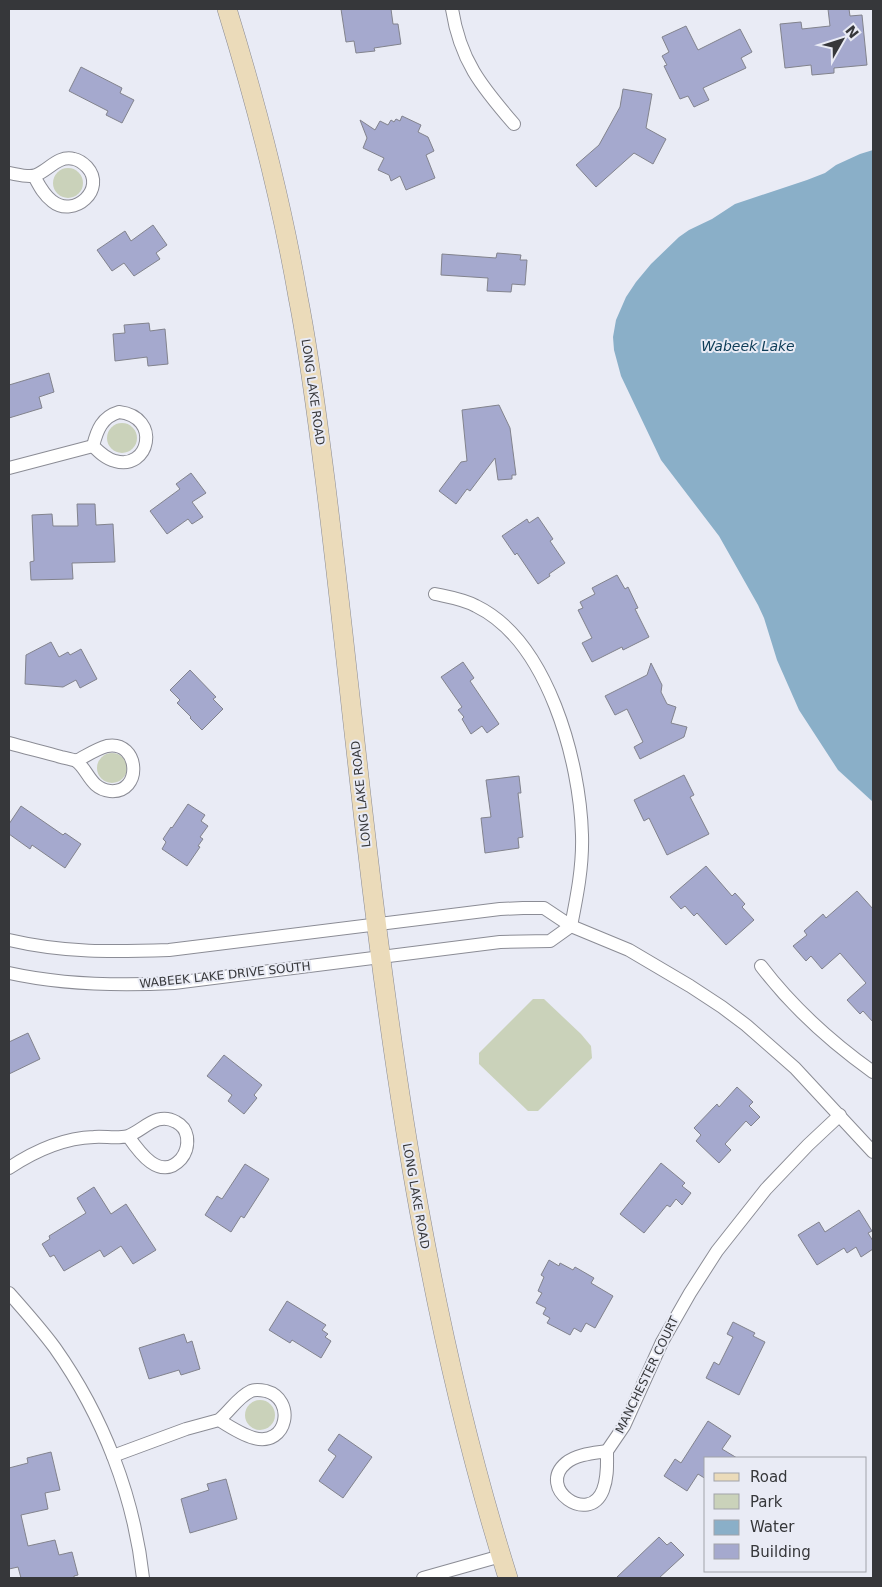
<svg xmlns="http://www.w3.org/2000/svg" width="882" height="1587" viewBox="0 0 882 1587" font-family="'DejaVu Sans',sans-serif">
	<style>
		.green { fill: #cad2ba }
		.water { fill: #8aafc8 }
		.building { fill: #a5a9ce; stroke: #82838d }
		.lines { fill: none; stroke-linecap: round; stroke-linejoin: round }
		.street-casing { stroke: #8b8c95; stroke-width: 14 }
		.secondary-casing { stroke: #8b8c95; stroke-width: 20 }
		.street { stroke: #fff; stroke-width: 12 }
		.secondary { stroke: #ebdbba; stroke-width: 19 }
		.labels { text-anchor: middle; stroke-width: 4; stroke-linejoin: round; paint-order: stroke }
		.street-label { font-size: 12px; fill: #36373a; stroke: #e9ebf5 }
		.water-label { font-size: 14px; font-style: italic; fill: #0d3c57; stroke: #e9ebf5 }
	</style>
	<rect width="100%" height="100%" fill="#e9ebf5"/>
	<!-- green -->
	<g class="green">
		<circle cx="68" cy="183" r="15"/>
		<circle cx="122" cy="438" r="15"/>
		<circle cx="112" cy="768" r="15"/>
		<polygon points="533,999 544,999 581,1034 591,1046 592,1058 538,1111 528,1111 479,1064 479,1053"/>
		<circle cx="260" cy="1415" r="15"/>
	</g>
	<!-- water -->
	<polygon class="water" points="873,150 873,802 838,770 799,710 777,660 764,618 758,605 719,536 661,460 621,376 614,350 613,337 616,320 626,297 636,282 651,264 679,237 689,230 712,219 735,204 807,180 825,173 836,165 860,154"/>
	<!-- building -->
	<g class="building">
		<polygon points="341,9 391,9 393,24 398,24 401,44 374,48 375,51 356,53 354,41 346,42"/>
		<polygon points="828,9 849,9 850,16 862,15 867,65 834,68 834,73 812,75 811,65 785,68 780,24 801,22 802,29 830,26"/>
		<polygon points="686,26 698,50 740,29 752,52 741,58 746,68 703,88 709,100 694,107 688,96 680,99 664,66 667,65 662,56 669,52 662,37"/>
		<polygon points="81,67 122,88 120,93 134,100 122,123 106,115 108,111 69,91"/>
		<polygon points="623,89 652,94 646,128 666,139 653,164 634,153 596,187 576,165 599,145 620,107"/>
		<polygon points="402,116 421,125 418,132 428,137 434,151 426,155 435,178 406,190 400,176 391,181 389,175 378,170 384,158 363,148 367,138 360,120 375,130 380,121 388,125 391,120 394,122 396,119 400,121"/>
		<polygon points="153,225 167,245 156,253 160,259 134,276 124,263 112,271 97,250 125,231 131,241"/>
		<polygon points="497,253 521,255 520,260 527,260 525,285 512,284 511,292 487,291 488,278 441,275 442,254 496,258"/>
		<polygon points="149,323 150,331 165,329 168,364 148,366 147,357 115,361 113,334 125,333 124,325"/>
		<polygon points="49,373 54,392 39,397 42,408 9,418 9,385"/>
		<polygon points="499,405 510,428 516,475 512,475 512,479 498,480 495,458 470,491 467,489 456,504 439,491 461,462 467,461 462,410"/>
		<polygon points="191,473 206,493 192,502 203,517 192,524 188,519 167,534 150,511 180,489 176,484"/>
		<polygon points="77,504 95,504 96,525 113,524 115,562 72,563 73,579 31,580 30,562 34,561 32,515 52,514 53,526 78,526"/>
		<polygon points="538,517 553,539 550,541 565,563 549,574 550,576 538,584 517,553 515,555 502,536 527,519 529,523"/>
		<polygon points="617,575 625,589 628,587 638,608 635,609 649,637 623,650 622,647 592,662 582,643 592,638 578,610 583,608 580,602 595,594 592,588"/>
		<polygon points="51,642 59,657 68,652 70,655 81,649 97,679 80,688 76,680 63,687 25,684 26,655"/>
		<polygon points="463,662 474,678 470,681 499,724 487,733 482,726 471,734 462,719 464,717 458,710 462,707 441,677"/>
		<polygon points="651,663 662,685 661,692 667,704 676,707 671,723 687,727 684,737 640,759 634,747 643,742 627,709 615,715 605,696 647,675"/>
		<polygon points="190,670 216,697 213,699 223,709 202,730 190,718 191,717 177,703 180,700 170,690"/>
		<polygon points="684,775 694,795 690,797 709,834 667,855 649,818 644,821 634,800"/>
		<polygon points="519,776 521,793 518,793 523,837 518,838 519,848 485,853 481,818 491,817 486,780"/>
		<polygon points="188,804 205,815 201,821 208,826 200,837 203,839 198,846 200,847 187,866 162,849 166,842 163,839 171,827 172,828"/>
		<polygon points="21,806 63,835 65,833 81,844 65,868 32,845 30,849 9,834 9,824"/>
		<polygon points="706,866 732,896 735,893 745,904 742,907 754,920 726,945 697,913 694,916 685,906 681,909 670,897"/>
		<polygon points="857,891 873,909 873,1022 863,1011 860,1014 847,1000 866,983 840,953 822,969 811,956 806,961 793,946 807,935 804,931 823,914 826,918"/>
		<polygon points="28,1033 40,1059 9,1074 9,1042"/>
		<polygon points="224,1055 262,1085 254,1095 257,1098 244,1114 228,1101 232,1095 207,1076"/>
		<polygon points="737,1087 753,1102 749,1106 760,1117 751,1126 746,1121 725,1144 731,1150 719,1163 696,1141 701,1135 694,1128 717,1104 719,1107"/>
		<polygon points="661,1163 685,1183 682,1186 691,1193 682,1205 676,1199 670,1207 667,1205 644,1233 620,1214"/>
		<polygon points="245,1164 269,1179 244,1218 241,1216 231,1232 205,1215 217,1196 222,1199"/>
		<polygon points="94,1187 111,1214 126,1204 156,1250 133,1264 121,1246 104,1257 100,1250 64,1271 54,1255 50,1257 42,1244 50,1239 49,1236 86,1213 77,1198"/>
		<polygon points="859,1210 872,1231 868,1233 873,1241 873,1249 861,1257 856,1247 847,1253 844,1248 817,1265 798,1235 819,1222 825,1232"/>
		<polygon points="549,1260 559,1266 560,1263 573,1270 575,1267 594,1278 591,1283 613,1296 595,1328 586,1323 581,1332 574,1328 570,1335 547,1323 550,1318 543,1314 546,1308 536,1303 542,1293 538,1291 544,1277 541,1275"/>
		<polygon points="287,1301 326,1325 322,1330 328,1334 325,1337 331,1341 321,1358 292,1340 290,1343 269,1330"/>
		<polygon points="733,1322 755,1333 753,1336 765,1342 739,1395 706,1378 714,1362 719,1365 733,1337 727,1334"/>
		<polygon points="184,1334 187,1343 192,1341 200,1369 181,1375 179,1370 149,1379 139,1348"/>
		<polygon points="708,1421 731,1436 722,1449 737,1458 706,1458 706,1479 698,1474 687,1491 664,1476 675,1459 681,1463"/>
		<polygon points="339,1434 372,1457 343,1498 319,1481 336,1456 328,1450"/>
		<polygon points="51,1452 60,1490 45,1493 48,1509 21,1515 28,1546 55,1540 59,1555 72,1552 78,1575 74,1576 74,1578 21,1578 18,1567 9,1569 9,1468 28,1463 27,1458"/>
		<polygon points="226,1479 237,1519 190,1533 181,1499 209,1490 207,1484"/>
		<polygon points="659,1537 667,1545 671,1542 684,1555 659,1578 616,1578"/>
	</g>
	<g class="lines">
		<defs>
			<g id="street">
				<path d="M452,9C460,60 481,86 514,124"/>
				<path d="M9,173C16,174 29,178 36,175C49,170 58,155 74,159C79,160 83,163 87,167C107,189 74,219 52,201C43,194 39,185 34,176"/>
				<path d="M119,412C162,417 149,471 115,461C106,459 99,452 93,446C97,430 102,417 119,412Z"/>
				<polyline points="9,468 93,446"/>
				<path d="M435,594C449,597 463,599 476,606C548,641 580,761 582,835C583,866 577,896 571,926"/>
				<path d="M9,743C26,748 44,752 61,757C65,758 72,759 76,761C88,769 90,789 110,791C143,794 140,740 107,746C96,749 86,756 76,761"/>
				<path d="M9,940C64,953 113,952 169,950L500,909L523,908H544L571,926L629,950L690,986L722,1007L746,1025L795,1068L873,1152"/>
				<path d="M761,966C793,1008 831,1042 873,1072"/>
				<path d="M9,973C63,985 119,986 174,983L500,942L550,941L571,926"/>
				<path d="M9,1168C33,1152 64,1138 94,1137C105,1136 117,1139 128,1136C144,1130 157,1111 176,1122C182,1125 186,1131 187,1137C188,1145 186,1153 181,1159C160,1182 139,1152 128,1136"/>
				<path d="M9,1293C25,1311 41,1329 55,1348C103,1416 134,1496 143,1578"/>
				<polyline points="607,1451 624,1426 662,1342 690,1293 717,1251 766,1189 808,1145 840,1115"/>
				<path d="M607,1451C607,1464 608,1477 603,1490C589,1526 536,1488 566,1463C577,1454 595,1453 607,1451Z"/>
				<path d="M113,1456L186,1429L219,1420C230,1427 242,1435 254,1438C288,1447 296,1399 266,1391C261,1390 256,1389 251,1391C238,1397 230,1411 219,1420"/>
				<polyline points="423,1578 501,1556"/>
			</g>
			<path id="secondary" d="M227,9C256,103 281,199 298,297C310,357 317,418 325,479C340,599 352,719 366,838C395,1088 432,1337 508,1578"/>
		</defs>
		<!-- street casing -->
		<use href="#street" class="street-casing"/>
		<!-- secondary casing -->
		<use href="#secondary" class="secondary-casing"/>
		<!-- street -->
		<use href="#street" class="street"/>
		<!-- secondary -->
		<use href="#secondary" class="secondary"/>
	</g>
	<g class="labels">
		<!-- street labels -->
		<g class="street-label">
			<text transform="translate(313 392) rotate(82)" y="4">LONG LAKE ROAD</text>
			<text transform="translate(361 794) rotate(-96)" y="4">LONG LAKE ROAD</text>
			<text transform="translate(225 975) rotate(-6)" y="4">WABEEK LAKE DRIVE SOUTH</text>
			<text transform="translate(416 1196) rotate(80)" y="4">LONG LAKE ROAD</text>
			<text transform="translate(647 1375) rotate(-64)" y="4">MANCHESTER COURT</text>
		</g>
		<!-- water labels -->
		<g class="water-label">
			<text x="748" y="351">Wabeek Lake</text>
		</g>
	</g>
	<!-- border -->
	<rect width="882" height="1587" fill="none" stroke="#36373a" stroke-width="20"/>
	<!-- legend -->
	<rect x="704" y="1457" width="162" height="115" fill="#e9ebf5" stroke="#a1a3aa"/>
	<rect x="714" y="1473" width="25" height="8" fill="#ebdbba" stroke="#a1a3aa"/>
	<text x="750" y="1482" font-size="15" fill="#36373a">Road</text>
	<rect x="714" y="1494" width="25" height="15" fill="#cad2ba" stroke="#a1a3aa"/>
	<text x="750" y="1507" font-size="15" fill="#36373a">Park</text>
	<rect x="714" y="1520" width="25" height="15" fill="#8aafc8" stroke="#a1a3aa"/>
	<text x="750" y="1532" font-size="15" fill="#36373a">Water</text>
	<rect x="714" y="1544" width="25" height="15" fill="#a5a9ce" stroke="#a1a3aa"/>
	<text x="750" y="1557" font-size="15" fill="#36373a">Building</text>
	<!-- north arrow -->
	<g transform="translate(842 40) rotate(51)" stroke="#e9ebf5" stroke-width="4" paint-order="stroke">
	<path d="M0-4L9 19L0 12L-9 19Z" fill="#36373a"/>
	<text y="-8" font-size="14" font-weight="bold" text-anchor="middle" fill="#36373a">N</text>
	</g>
</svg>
